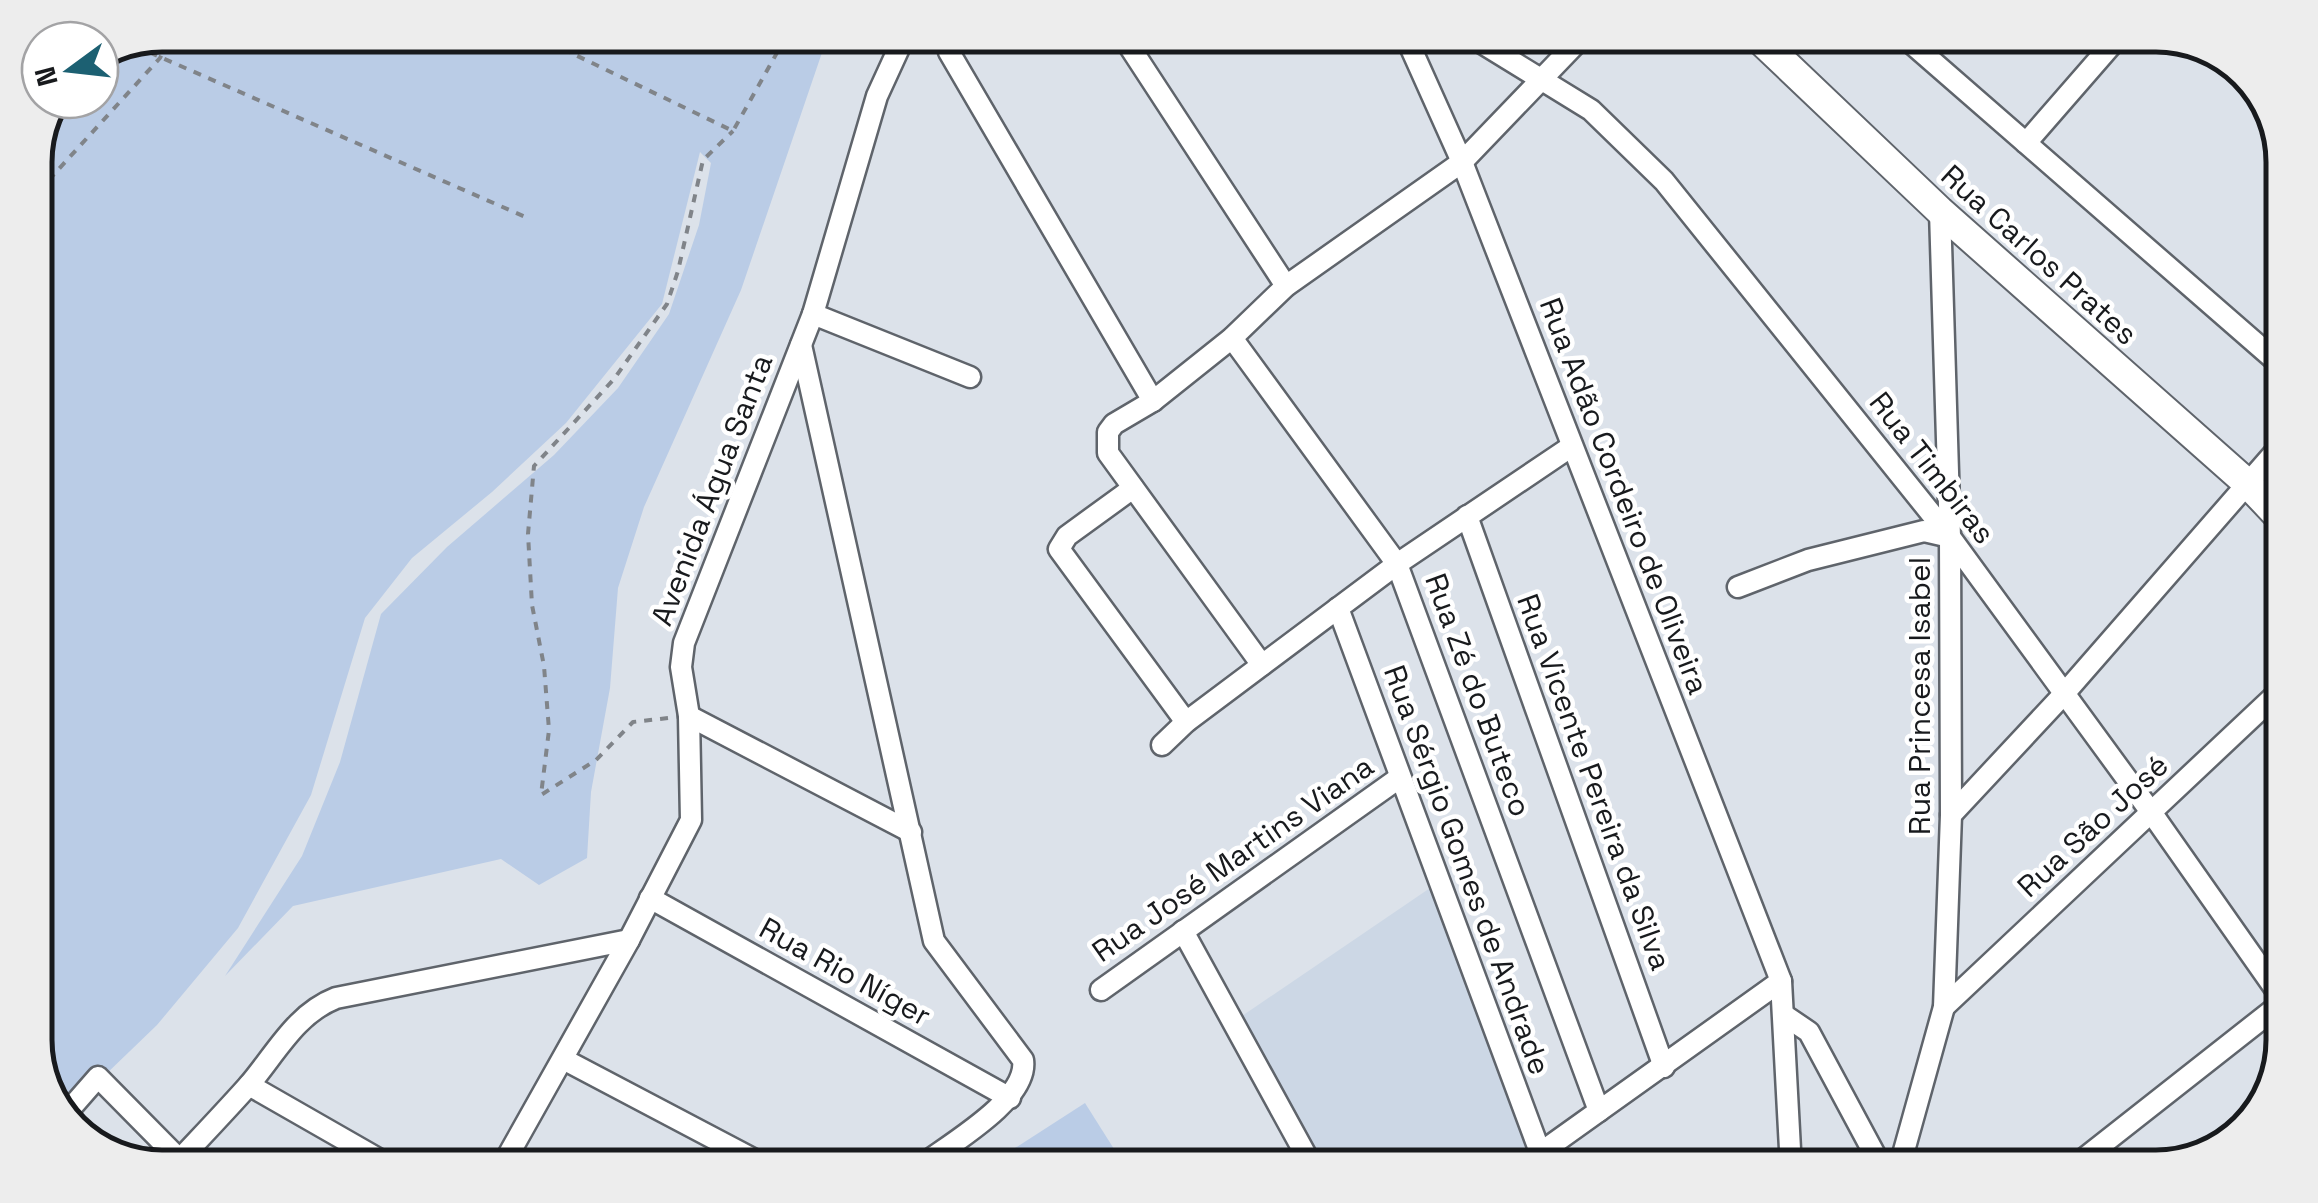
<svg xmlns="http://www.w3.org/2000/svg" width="2318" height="1203" viewBox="0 0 2318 1203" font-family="'Space Grotesk',sans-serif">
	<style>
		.built { fill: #ccd7e5 }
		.green { fill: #bacce6 }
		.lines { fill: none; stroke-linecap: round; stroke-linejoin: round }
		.street-casing { stroke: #5f646b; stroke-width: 25 }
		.secondary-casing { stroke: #5f646b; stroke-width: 32 }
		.path { stroke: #808489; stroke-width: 4; stroke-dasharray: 8 8; stroke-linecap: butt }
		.street { stroke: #fff; stroke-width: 20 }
		.secondary { stroke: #fff; stroke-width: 28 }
		.labels { text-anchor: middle; stroke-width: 9; stroke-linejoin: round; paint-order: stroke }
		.street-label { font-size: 30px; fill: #181a1d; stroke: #fff }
		.rim { fill: none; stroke: #181a1d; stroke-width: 5 }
	</style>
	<rect width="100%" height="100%" fill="#dce2ea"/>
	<!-- built -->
	<polygon class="built" points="1433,886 1530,1150 1505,1168 1320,1168 1239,1018"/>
	<!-- green -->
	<g class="green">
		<polygon points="162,35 828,35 741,290 644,507 618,588 610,688 591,792 587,858 539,885 501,859 293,906 225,976 302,856 340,762 381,614 447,547 554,455 618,388 669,314 699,225 711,163 700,152 662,304 566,423 492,492 412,558 365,618 311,795 238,928 157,1025 76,1103 57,1112 35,1050 35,155 60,100 100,100 100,61"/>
		<polygon points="1085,1103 1126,1168 984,1168"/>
	</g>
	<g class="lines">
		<defs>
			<g id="street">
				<polyline points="952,35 949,52 1153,401"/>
				<polyline points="1122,35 1286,286"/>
				<polyline points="1405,35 1462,162 1781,981 1791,1168"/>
				<polyline points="1469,35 1591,110 1664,181 1950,537 2151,812 2283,1000"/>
				<polyline points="1902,35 2283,367"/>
				<polyline points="2026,143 2120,35"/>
				<polyline points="813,314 970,377"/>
				<polyline points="1232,338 1397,564 1599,1111"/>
				<path d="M801,345L934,941L1023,1060C1029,1100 948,1145 918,1168"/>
				<polyline points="1133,488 1067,536 1059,549 1186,722"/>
				<polyline points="1467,516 1664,1067"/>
				<polyline points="1738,587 1808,560 1924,531 1950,537"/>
				<polyline points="1338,608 1540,1152"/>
				<polyline points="1262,665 1108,453 1108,432 1114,424 1153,401 1232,338 1286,286 1462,162 1584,35"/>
				<polyline points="689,716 911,832"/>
				<polyline points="1162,745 1186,722 1397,564 1572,446"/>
				<polyline points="1951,815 2063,695 2283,443"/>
				<polyline points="650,898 1010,1098"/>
				<polyline points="1183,931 1313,1168"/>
				<polyline points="1101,990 1399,778"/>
				<polyline points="1944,1007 2283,688"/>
				<polyline points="1784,1015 1809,1032 1882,1168"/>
				<polyline points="563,1059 770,1168"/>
				<polyline points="249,1085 394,1168"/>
				<polyline points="63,1117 98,1077 180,1160"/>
				<path d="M172,1168C197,1141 223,1114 248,1086C275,1055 295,1014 336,998L629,940"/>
				<polyline points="501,1168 629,940 691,820 689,716 681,667 684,643 813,314 877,96 905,35"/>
				<polyline points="1519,1168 1781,981"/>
				<polyline points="1888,1168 1902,1158 1944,1007 1951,815 1950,537 1940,211"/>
				<polyline points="2072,1168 2283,1002"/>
			</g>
			<polyline id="secondary" points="1755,35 1940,211 2247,483 2283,521"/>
		</defs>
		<!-- street casing -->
		<use href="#street" class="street-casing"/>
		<!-- secondary casing -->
		<use href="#secondary" class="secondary-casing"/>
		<!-- path -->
		<g class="path">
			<polyline points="534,35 733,131 787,35"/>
			<polyline points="135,46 530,219"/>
			<polyline points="35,178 46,183 160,58 171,35"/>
			<polyline points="668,718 633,722 596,760 541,795 549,730 544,666 532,605 528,534 534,466 614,379 667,304 678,271 703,160 733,131"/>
		</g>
		<!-- street -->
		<use href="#street" class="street"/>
		<!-- secondary -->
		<use href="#secondary" class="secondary"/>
	</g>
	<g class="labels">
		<!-- street labels -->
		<g class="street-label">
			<text transform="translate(2039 255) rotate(42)" y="10">Rua Carlos Prates</text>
			<text transform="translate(1932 468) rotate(52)" y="10">Rua Timbiras</text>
			<text transform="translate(712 490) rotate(-69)" y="10">Avenida Água Santa</text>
			<text transform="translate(1624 496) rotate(69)" y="10">Rua Adão Cordeiro de Oliveira</text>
			<text transform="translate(1478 695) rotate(70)" y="10">Rua Zé do Buteco</text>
			<text transform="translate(1920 696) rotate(-90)" y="10">Rua Princesa Isabel</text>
			<text transform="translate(1594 782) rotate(70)" y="10">Rua Vicente Pereira da Silva</text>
			<text transform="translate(2093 826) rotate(-43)" y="10">Rua São José</text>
			<text transform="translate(1233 859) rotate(-35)" y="10">Rua José Martins Viana</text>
			<text transform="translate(1467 870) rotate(70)" y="10">Rua Sérgio Gomes de Andrade</text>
			<text transform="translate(845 972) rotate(29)" y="10">Rua Rio Níger</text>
		</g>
	</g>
	<!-- crop -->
	<path d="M0 0H2318V1203H0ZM162 52H2156A110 110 0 0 1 2266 162V1040A110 110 0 0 1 2156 1150H162A110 110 0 0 1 52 1040V162A110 110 0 0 1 162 52Z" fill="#ededed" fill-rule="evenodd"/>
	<path class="rim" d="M162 52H2156A110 110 0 0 1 2266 162V1040A110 110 0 0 1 2156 1150H162A110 110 0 0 1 52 1040V162A110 110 0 0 1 162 52Z"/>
	<!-- north arrow -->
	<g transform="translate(70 70) rotate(255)"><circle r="48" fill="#ffffff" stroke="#a3a3a5" stroke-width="2.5"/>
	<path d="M0-8L18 38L0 25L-18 38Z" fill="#1c6072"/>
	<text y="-15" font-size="28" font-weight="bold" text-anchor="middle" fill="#181a1d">N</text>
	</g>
</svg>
